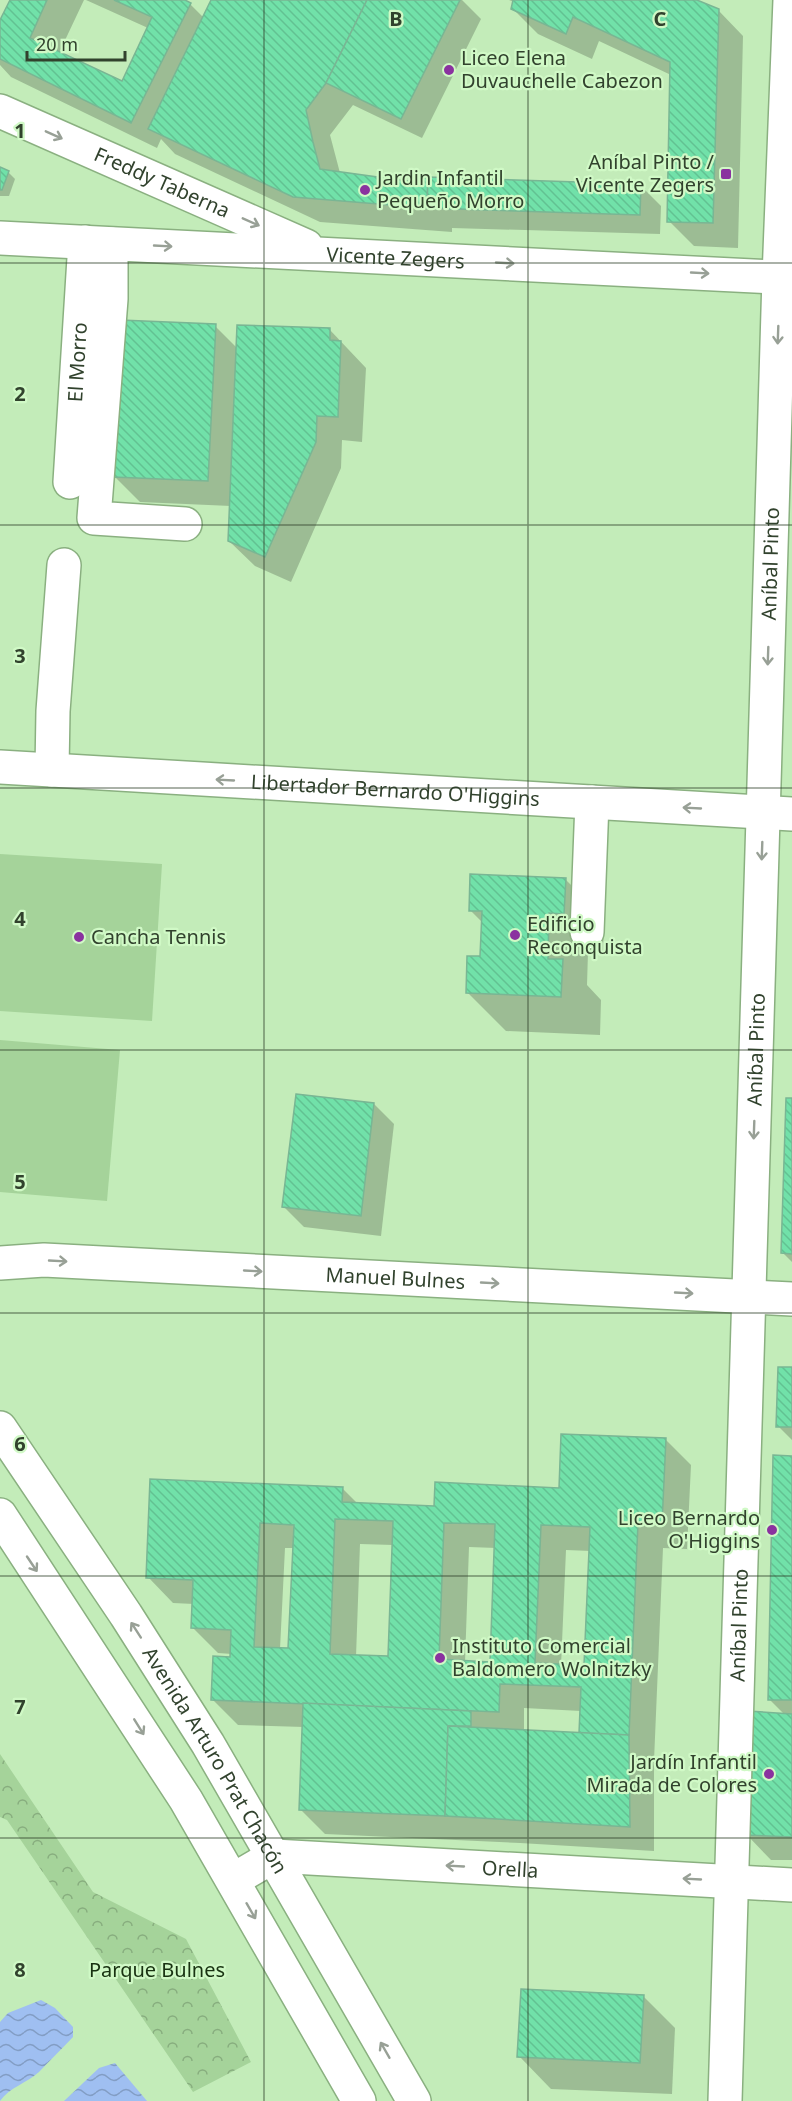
<svg xmlns="http://www.w3.org/2000/svg" width="792" height="2101" viewBox="0 0 792 2101" font-family="'Noto Sans',sans-serif">
	<style>
		.park { fill: url(#park-crowns) }
		.pitch { fill: #a5d39a }
		.water { fill: url(#water-waves) }
		.shadow { fill: #0003; fill-rule: evenodd }
		.building { fill: url(#building-back-hatch); stroke: #79b694; stroke-width: 1.5; fill-rule: evenodd }
		.lines { fill: none; stroke-linecap: round; stroke-linejoin: round }
		.minor-casing { stroke: #8ab080; stroke-width: 36 }
		.major-casing { stroke: #8ab080; stroke-width: 36 }
		.minor { stroke: #fff; stroke-width: 33 }
		.major { stroke: #fff; stroke-width: 33 }
		.oneway { stroke: #98a096 }
		.grid { fill: none; stroke: #31422d; stroke-width: 1.5; stroke-opacity: 0.55 }
		.poi-dot { fill: #8a329f; stroke: #d0f9c6; stroke-width: 2 }
		.labels { text-anchor: middle; stroke-width: 4.5; stroke-linejoin: round; paint-order: stroke }
		.poi-label { font-size: 20px; fill: #31422d; stroke: #d0f9c6; text-anchor: start }
		.street-label { font-size: 20px; fill: #31422d; stroke: #d0f9c6 }
		.park-label { font-size: 20px; fill: #183211; stroke: #d0f9c6 }
		.grid-label { font-size: 20px; text-anchor: middle; font-weight: bold; fill: #31422d; stroke: #d0f9c6; stroke-width: 4.5; stroke-linejoin: round; paint-order: stroke }
	</style>
	<defs>
		<pattern id="park-crowns" width="20" height="18" patternUnits="userSpaceOnUse" patternTransform="scale(1.5)"><rect width="20" height="18" fill="#a5d39a"/><path d="M2 6a3 3 0 1 1 6 0M12 15a3 3 0 1 1 6 0" fill="none" stroke="#87ad7e"/></pattern>
		<pattern id="water-waves" width="16" height="10" patternUnits="userSpaceOnUse" patternTransform="scale(1.5)"><rect width="16" height="10" fill="#9fbff1"/><path d="M0 5q4-4 8 0t8 0" fill="none" stroke="#829dc4"/></pattern>
		<pattern id="building-back-hatch" width="6" height="6" patternUnits="userSpaceOnUse" patternTransform="scale(1.5)"><rect width="6" height="6" fill="#71e1a9"/><path d="M-1 5l2 2M0 0l6 6M5-1l2 2" fill="none" stroke="#62c292"/></pattern>
	</defs>
	<rect width="100%" height="100%" fill="#c3ecb9"/>
	<!-- park -->
	<polygon class="park" points="0,1754 93,1892 186,1939 251,2062 193,2092 7,1820 0,1817"/>
	<!-- pitch -->
	<g class="pitch">
		<polygon points="0,854 162,864 152,1021 0,1011"/>
		<polygon points="0,1040 120,1050 107,1201 0,1192"/>
	</g>
	<!-- water -->
	<g class="water">
		<path d="M41,2000L55,2008L73,2027V2037C62,2049 50,2060 39,2072C27,2083 10,2087 0,2101V2022L8,2013Z"/>
		<polygon points="115,2063 147,2101 64,2101 99,2068"/>
	</g>
	<!-- shadow -->
	<g class="shadow">
		<polygon points="12,0 84,0 59,53 123,83 148,28 86,0 182,0 190,4 204,18 213,0 462,0 481,19 422,138 353,105 330,135 340,173 415,183 641,186 661,206 660,234 452,228 452,232 320,222 175,154 161,139 157,148 11,77 0,65 0,23"/>
		<polygon points="509,0 693,0 718,10 743,36 738,248 694,246 669,221 671,75 599,41 592,59 538,34 512,8 514,2"/>
		<polygon points="0,169 8,172 15,179 9,196 0,196"/>
		<polygon points="215,326 237,348 330,330 366,368 362,442 342,440 341,468 291,582 255,566 229,541 231,506 140,502 114,476"/>
		<polygon points="565,879 604,918 603,953 588,952 587,985 601,1000 600,1035 506,1031 467,992 482,958 483,923 470,910"/>
		<polygon points="792,1100 792,1262 783,1253"/>
		<polygon points="374,1104 394,1124 381,1236 304,1227 284,1207"/>
		<polygon points="792,1369 792,1440 778,1426"/>
		<path d="M665,1439L691,1465L687,1549L663,1548L654,1761V1851L520,1843L325,1834L300,1809L304,1727L238,1725L213,1700L232,1658V1654L218,1653L193,1628L194,1604L173,1603L148,1577L152,1480L342,1488L358,1504L436,1508L561,1489ZM360,1544L393,1545L389,1658L356,1657ZM469,1547L496,1548L491,1663L465,1662ZM285,1548H294L290,1650L280,1649ZM566,1550L591,1551L586,1667L561,1666ZM524,1708L581,1711L580,1735L524,1732Z"/>
		<polygon points="792,1457 792,1860 771,1860 746,1834 785,1715 769,1699"/>
		<polygon points="643,1996 675,2028 672,2094 551,2089 519,2056"/>
	</g>
	<!-- building -->
	<g class="building">
		<polygon points="10,0 47,0 30,38 122,81 152,17 114,0 185,0 191,3 131,123 0,59 0,20"/>
		<polygon points="211,0 367,0 326,83 306,110 313,142 320,169 414,182 428,177 427,208 293,197 148,129"/>
		<polygon points="367,0 460,0 401,119 326,83"/>
		<polygon points="513,0 697,0 719,9 713,223 667,222 670,62 573,17 566,34 511,9"/>
		<polygon points="0,167 9,171 2,190 0,190"/>
		<polygon points="428,177 641,184 640,215 427,208"/>
		<polygon points="120,320 216,324 208,481 113,477"/>
		<polygon points="237,325 330,328 330,340 341,341 338,417 317,416 316,442 265,557 228,541"/>
		<polygon points="470,874 566,878 564,914 549,913 548,959 563,959 561,997 466,993 467,956 480,956 482,911 469,911"/>
		<polygon points="296,1094 374,1103 361,1216 282,1207"/>
		<polygon points="786,1098 792,1098 792,1254 781,1253"/>
		<polygon points="778,1367 792,1367 792,1427 776,1427"/>
		<path d="M561,1434L666,1438L662,1524L638,1523L629,1735L579,1733L581,1687L500,1684L499,1712L211,1700L213,1656L230,1657L231,1630L191,1628L193,1580L146,1578L150,1479L343,1487L342,1502L434,1506L435,1482L559,1488ZM335,1519L393,1521L388,1656L330,1654ZM260,1523L294,1525L288,1648L254,1647ZM444,1523L495,1524L490,1662L439,1659ZM541,1525L590,1527L584,1665L535,1663Z"/>
		<polygon points="773,1455 792,1456 792,1700 768,1700"/>
		<polygon points="303,1703 471,1711 471,1726 448,1726 445,1816 299,1810"/>
		<polygon points="748,1711 792,1714 792,1837 744,1835"/>
		<polygon points="448,1726 629,1735 630,1827 445,1816"/>
		<polygon points="521,1989 644,1995 640,2063 517,2057"/>
	</g>
	<g class="lines">
		<defs>
			<g id="minor">
				<path id="s1" d="M0,111L306,246"/>
				<path id="s2" d="M0,238L792,278"/>
				<polyline points="111,244 111,299 94,518 185,524"/>
				<path id="s3" d="M70,482L85,242"/>
				<polyline points="52,770 53,711 64,565"/>
				<polyline points="587,932 592,802"/>
				<path id="s4" d="M233,1880L274,1856L792,1885"/>
				<path id="s5" d="M725,2101L779,277L790,0"/>
			</g>
			<g id="major">
				<path id="s6" d="M0,767L792,814"/>
				<path id="s7" d="M0,1263L44,1260L792,1299"/>
				<path id="s8" d="M0,1428L126,1615L208,1744L414,2101"/>
				<polyline points="0,1515 186,1800 359,2101"/>
			</g>
		</defs>
		<!-- minor casing -->
		<use href="#minor" class="minor-casing"/>
		<!-- major casing -->
		<use href="#major" class="major-casing"/>
		<!-- minor -->
		<use href="#minor" class="minor"/>
		<!-- major -->
		<use href="#major" class="major"/>
	</g>
	<!-- one-way arrows -->
	<defs><path id="oneway-shaft" d="M-6 0H5M1.5-3L5.5 0L1.5 3" fill="none" stroke-width="1.6" stroke-linecap="round" stroke-linejoin="round" transform="scale(1.5)"/></defs>
	<g class="oneway">
		<use href="#oneway-shaft" transform="translate(54 135) rotate(24)"/>
		<use href="#oneway-shaft" transform="translate(251 222) rotate(24)"/>
		<use href="#oneway-shaft" transform="translate(163 246) rotate(3)"/>
		<use href="#oneway-shaft" transform="translate(505 263) rotate(3)"/>
		<use href="#oneway-shaft" transform="translate(700 273) rotate(3)"/>
		<use href="#oneway-shaft" transform="translate(778 335) rotate(92)"/>
		<use href="#oneway-shaft" transform="translate(768 656) rotate(92)"/>
		<use href="#oneway-shaft" transform="translate(225 780) rotate(-177)"/>
		<use href="#oneway-shaft" transform="translate(692 808) rotate(-177)"/>
		<use href="#oneway-shaft" transform="translate(762 851) rotate(92)"/>
		<use href="#oneway-shaft" transform="translate(754 1130) rotate(92)"/>
		<use href="#oneway-shaft" transform="translate(58 1261) rotate(3)"/>
		<use href="#oneway-shaft" transform="translate(253 1271) rotate(3)"/>
		<use href="#oneway-shaft" transform="translate(490 1283) rotate(3)"/>
		<use href="#oneway-shaft" transform="translate(684 1293) rotate(3)"/>
		<use href="#oneway-shaft" transform="translate(32 1564) rotate(56)"/>
		<use href="#oneway-shaft" transform="translate(136 1630) rotate(-123)"/>
		<use href="#oneway-shaft" transform="translate(139 1727) rotate(58)"/>
		<use href="#oneway-shaft" transform="translate(455 1866) rotate(-177)"/>
		<use href="#oneway-shaft" transform="translate(692 1879) rotate(-177)"/>
		<use href="#oneway-shaft" transform="translate(251 1911) rotate(60)"/>
		<use href="#oneway-shaft" transform="translate(385 2050) rotate(-120)"/>
	</g>
	<!-- grid -->
	<path class="grid" d="M264,0V2101M528,0V2101M0,263H792M0,525H792M0,788H792M0,1050H792M0,1313H792M0,1576H792M0,1838H792"/>
	<!-- markers -->
	<g class="poi-dot">
		<circle cx="449" cy="70" r="6"/>
		<rect x="720" y="168" width="12" height="12" rx="3"/>
		<circle cx="365" cy="190" r="6"/>
		<circle cx="515" cy="935" r="6"/>
		<circle cx="79" cy="937" r="6"/>
		<circle cx="772" cy="1530" r="6"/>
		<circle cx="440" cy="1658" r="6"/>
		<circle cx="769" cy="1774" r="6"/>
	</g>
	<g class="labels">
		<!-- poi labels -->
		<g class="poi-label">
			<text x="461" y="65">Liceo Elena<tspan x="461" dy="23">Duvauchelle Cabezon</tspan></text>
			<text x="714" y="169" text-anchor="end">Aníbal Pinto /<tspan x="714" dy="23">Vicente Zegers</tspan></text>
			<text x="377" y="185">Jardin Infantil<tspan x="377" dy="23">Pequeño Morro</tspan></text>
			<text x="527" y="931">Edificio<tspan x="527" dy="23">Reconquista</tspan></text>
			<text x="91" y="944">Cancha Tennis</text>
			<text x="760" y="1525" text-anchor="end">Liceo Bernardo<tspan x="760" dy="23">O'Higgins</tspan></text>
			<text x="452" y="1653">Instituto Comercial<tspan x="452" dy="23">Baldomero Wolnitzky</tspan></text>
			<text x="757" y="1769" text-anchor="end">Jardín Infantil<tspan x="757" dy="23">Mirada de Colores</tspan></text>
		</g>
		<!-- street labels -->
		<g class="street-label">
			<text dy="7" stroke="none"><textPath href="#s1" startOffset="177">Freddy Taberna</textPath></text>
			<text dy="7" stroke="none"><textPath href="#s2" startOffset="396">Vicente Zegers</textPath></text>
			<text dy="7" stroke="none"><textPath href="#s3" startOffset="120">El Morro</textPath></text>
			<text dy="7" stroke="none"><textPath href="#s5" startOffset="1538">Aníbal Pinto</textPath></text>
			<text dy="7" stroke="none"><textPath href="#s6" startOffset="396">Libertador Bernardo O'Higgins</textPath></text>
			<text dy="7" stroke="none"><textPath href="#s5" startOffset="1052">Aníbal Pinto</textPath></text>
			<text dy="7" stroke="none"><textPath href="#s7" startOffset="396">Manuel Bulnes</textPath></text>
			<text dy="7" stroke="none"><textPath href="#s5" startOffset="476">Aníbal Pinto</textPath></text>
			<text dy="7" stroke="none"><textPath href="#s8" startOffset="396">Avenida Arturo Prat Chacón</textPath></text>
			<text dy="7" stroke="none"><textPath href="#s4" startOffset="284">Orella</textPath></text>
		</g>
		<!-- park labels -->
		<g class="park-label">
			<text x="157" y="1977">Parque Bulnes</text>
		</g>
	</g>
	<g class="grid-label">
		<text x="396" y="26">B</text>
		<text x="660" y="26">C</text>
		<text x="20" y="138">1</text>
		<text x="20" y="401">2</text>
		<text x="20" y="663">3</text>
		<text x="20" y="926">4</text>
		<text x="20" y="1189">5</text>
		<text x="20" y="1451">6</text>
		<text x="20" y="1714">7</text>
		<text x="20" y="1977">8</text>
	</g>
	<!-- scale -->
	<path d="M27 51v9h98v-9" fill="none" stroke="#31422d" stroke-width="3"/>
	<text x="36" y="51" font-size="18" fill="#31422d" stroke="#d0f9c6" stroke-width="4.5" paint-order="stroke">20 m</text>
</svg>
